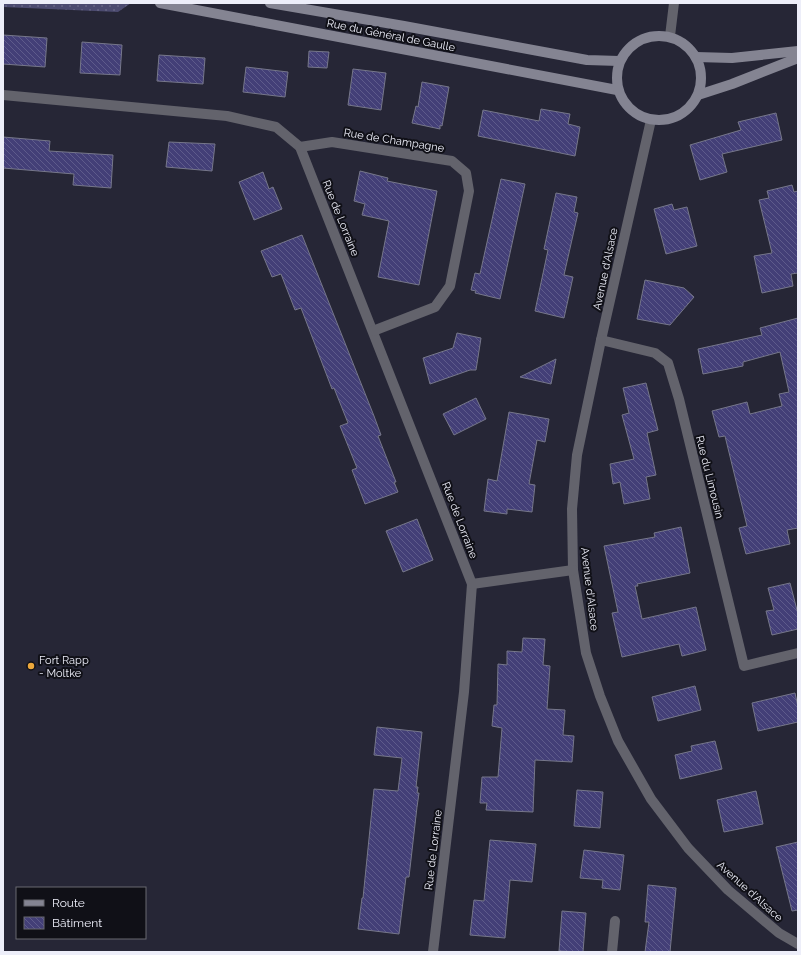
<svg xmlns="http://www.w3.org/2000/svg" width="801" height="955" viewBox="0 0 801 955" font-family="Raleway,sans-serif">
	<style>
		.grass { fill: url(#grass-dots) }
		.building { fill: url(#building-back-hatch); stroke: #76778a }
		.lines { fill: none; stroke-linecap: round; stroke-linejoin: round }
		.minor { stroke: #63636c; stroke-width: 10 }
		.secondary { stroke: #848492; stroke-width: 10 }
		.poi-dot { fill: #eda83c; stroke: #101017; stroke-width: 1.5 }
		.labels { text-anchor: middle; stroke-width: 4; stroke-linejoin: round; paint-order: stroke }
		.street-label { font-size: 11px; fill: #edeef9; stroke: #101017 }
		.poi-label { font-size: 11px; fill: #edeef9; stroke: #101017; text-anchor: start }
	</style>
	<defs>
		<pattern id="grass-dots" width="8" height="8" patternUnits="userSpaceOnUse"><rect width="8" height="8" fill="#4c4b70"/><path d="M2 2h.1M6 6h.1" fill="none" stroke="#666585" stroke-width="1.8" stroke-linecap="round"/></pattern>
		<pattern id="building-back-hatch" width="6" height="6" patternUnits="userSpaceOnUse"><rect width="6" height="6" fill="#433f77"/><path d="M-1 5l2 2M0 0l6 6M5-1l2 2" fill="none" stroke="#5e5b8b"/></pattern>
	</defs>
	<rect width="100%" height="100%" fill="#262636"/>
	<!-- grass -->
	<polygon class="grass" points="3,3 131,3 118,12 3,7"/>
	<!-- building -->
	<g class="building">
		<polygon points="3,35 47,38 45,67 3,64"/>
		<polygon points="82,42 122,45 120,75 80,73"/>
		<polygon points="309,51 329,52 327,68 308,67"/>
		<polygon points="159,55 205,58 203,84 157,81"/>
		<polygon points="246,67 288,72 285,97 243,92"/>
		<polygon points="353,69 386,73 381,110 348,105"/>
		<polygon points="422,82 449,87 442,126 440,125 440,129 412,123 416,106 418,107"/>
		<polygon points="541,109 570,114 568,124 580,127 575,156 478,136 483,110 539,121"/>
		<polygon points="776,113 782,140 722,154 727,172 700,180 690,145 741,130 738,122"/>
		<polygon points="3,137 50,141 49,151 113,155 111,188 73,185 74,174 3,168"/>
		<polygon points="169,142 215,144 212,171 166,167"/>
		<polygon points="360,171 388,178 387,181 437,191 419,285 378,277 389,221 362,215 365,204 354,201"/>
		<polygon points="263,172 269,189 273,187 282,209 254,220 239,182"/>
		<polygon points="501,179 525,184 500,299 475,293 476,291 471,290 475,273 480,274"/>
		<polygon points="792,185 794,192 798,191 798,273 791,274 793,286 762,293 754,256 772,253 759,200 769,198 767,191"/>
		<polygon points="556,193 577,197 574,212 578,213 564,275 573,277 564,318 535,311 548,250 544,249"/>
		<polygon points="672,204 674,210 687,207 697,246 666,254 654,209"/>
		<polygon points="302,235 374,416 381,435 378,436 396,482 394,482 398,492 365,504 352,470 357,468 340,426 348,423 334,388 332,389 301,308 295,310 281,274 272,277 261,251"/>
		<polygon points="645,280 684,288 694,297 670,325 637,319"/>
		<polygon points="798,318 798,528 787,530 790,544 746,554 739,528 747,526 725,436 719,437 712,411 747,402 750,414 782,406 779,394 789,392 780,352 743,362 743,366 703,374 698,349 762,335 760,328"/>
		<polygon points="457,333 481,338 476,370 470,370 430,384 423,358 453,348"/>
		<polygon points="556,359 551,384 520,377"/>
		<polygon points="646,383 658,430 647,433 656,475 646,477 650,499 624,504 620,482 613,484 610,464 634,459 622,415 629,413 623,388"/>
		<polygon points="476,398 486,419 454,435 443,414"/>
		<polygon points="509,412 549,419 545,442 537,440 529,484 535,485 532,512 507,509 507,514 484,511 488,479 497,481"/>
		<polygon points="417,519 433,560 403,572 386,531"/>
		<polygon points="681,527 690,573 637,584 638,586 635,586 642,619 696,607 706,650 682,656 679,644 622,657 612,613 618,612 604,546 655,537 654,533"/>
		<polygon points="790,583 798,614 798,629 772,635 766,611 774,610 768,588"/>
		<polygon points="523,638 545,639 543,665 550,666 547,709 565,710 563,735 574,736 572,762 535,760 533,812 486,810 487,803 480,803 482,777 498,777 502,728 492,726 494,705 497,705 498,664 507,665 507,651 522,652"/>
		<polygon points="695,686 701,710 658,721 652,697"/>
		<polygon points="795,693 798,707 798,722 758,731 752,703"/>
		<polygon points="377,727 422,732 416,787 418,787 417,793 419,793 417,807 409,877 406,877 399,934 358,929 362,898 363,898 374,789 398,791 402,758 374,755"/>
		<polygon points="715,741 722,769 680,779 675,755 692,751 691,746"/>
		<polygon points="577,790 603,792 600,828 574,826"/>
		<polygon points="756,791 763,824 724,832 717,800"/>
		<polygon points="490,840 536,844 532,882 510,880 505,938 470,935 474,900 484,901"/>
		<polygon points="798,842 798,910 792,911 776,847"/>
		<polygon points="584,850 624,855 620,890 602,888 603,880 580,878"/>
		<polygon points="648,885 676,888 670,952 645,952 649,922 645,922"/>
		<polygon points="562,911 586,913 583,952 559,951"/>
	</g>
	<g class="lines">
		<!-- minor -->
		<g class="minor">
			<polyline points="670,36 674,3"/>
			<polyline points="3,95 227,116 276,127 300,147 472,584 464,692 433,952"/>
			<polyline points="651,120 601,340 577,455 572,509 573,570 586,653 600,696 618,741 651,799 688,848 728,890 779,933 798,944"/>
			<polyline points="300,147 332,142 452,161 466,173 469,191 450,286 435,307 373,331"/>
			<polyline points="601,340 655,353 668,363 679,399 744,666 798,653"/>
			<polyline points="472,584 573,570"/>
			<polyline points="612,952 615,921"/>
		</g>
		<!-- secondary -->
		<g class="secondary">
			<polyline points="160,3 617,90"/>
			<polyline points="270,3 404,26 587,60 619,61"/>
			<circle cx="659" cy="78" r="42"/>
			<polyline points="696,57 732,58 798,51"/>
			<polyline points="698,95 732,84 798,58"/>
		</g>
	</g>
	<!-- markers -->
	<circle class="poi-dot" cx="31" cy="666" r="4"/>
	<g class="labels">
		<!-- street labels -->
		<g class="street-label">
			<text transform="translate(391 35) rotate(11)" y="4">Rue du Général de Gaulle</text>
			<text transform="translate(394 140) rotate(9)" y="4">Rue de Champagne</text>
			<text transform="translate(341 218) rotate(68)" y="4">Rue de Lorraine</text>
			<text transform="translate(605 269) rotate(-78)" y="4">Avenue d'Alsace</text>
			<text transform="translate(710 477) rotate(76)" y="4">Rue du Limousin</text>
			<text transform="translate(460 520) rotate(69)" y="4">Rue de Lorraine</text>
			<text transform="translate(590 589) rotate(83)" y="4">Avenue d'Alsace</text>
			<text transform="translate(433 850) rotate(-83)" y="4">Rue de Lorraine</text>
			<text transform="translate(750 891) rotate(42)" y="4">Avenue d'Alsace</text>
		</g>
		<!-- poi labels -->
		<g class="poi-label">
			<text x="39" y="664">Fort Rapp<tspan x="39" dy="13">- Moltke</tspan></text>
		</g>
	</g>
	<!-- border -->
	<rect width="801" height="955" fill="none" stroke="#edeef9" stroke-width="8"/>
	<!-- legend -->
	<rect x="16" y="887" width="130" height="52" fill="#101017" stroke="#686971"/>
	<rect x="24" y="900" width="20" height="6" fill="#848492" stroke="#686971"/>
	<text x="52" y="907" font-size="12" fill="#edeef9">Route</text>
	<rect x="24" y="917" width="20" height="12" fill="url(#building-back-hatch)" stroke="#686971"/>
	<text x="52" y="927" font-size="12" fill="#edeef9">Bâtiment</text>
</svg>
